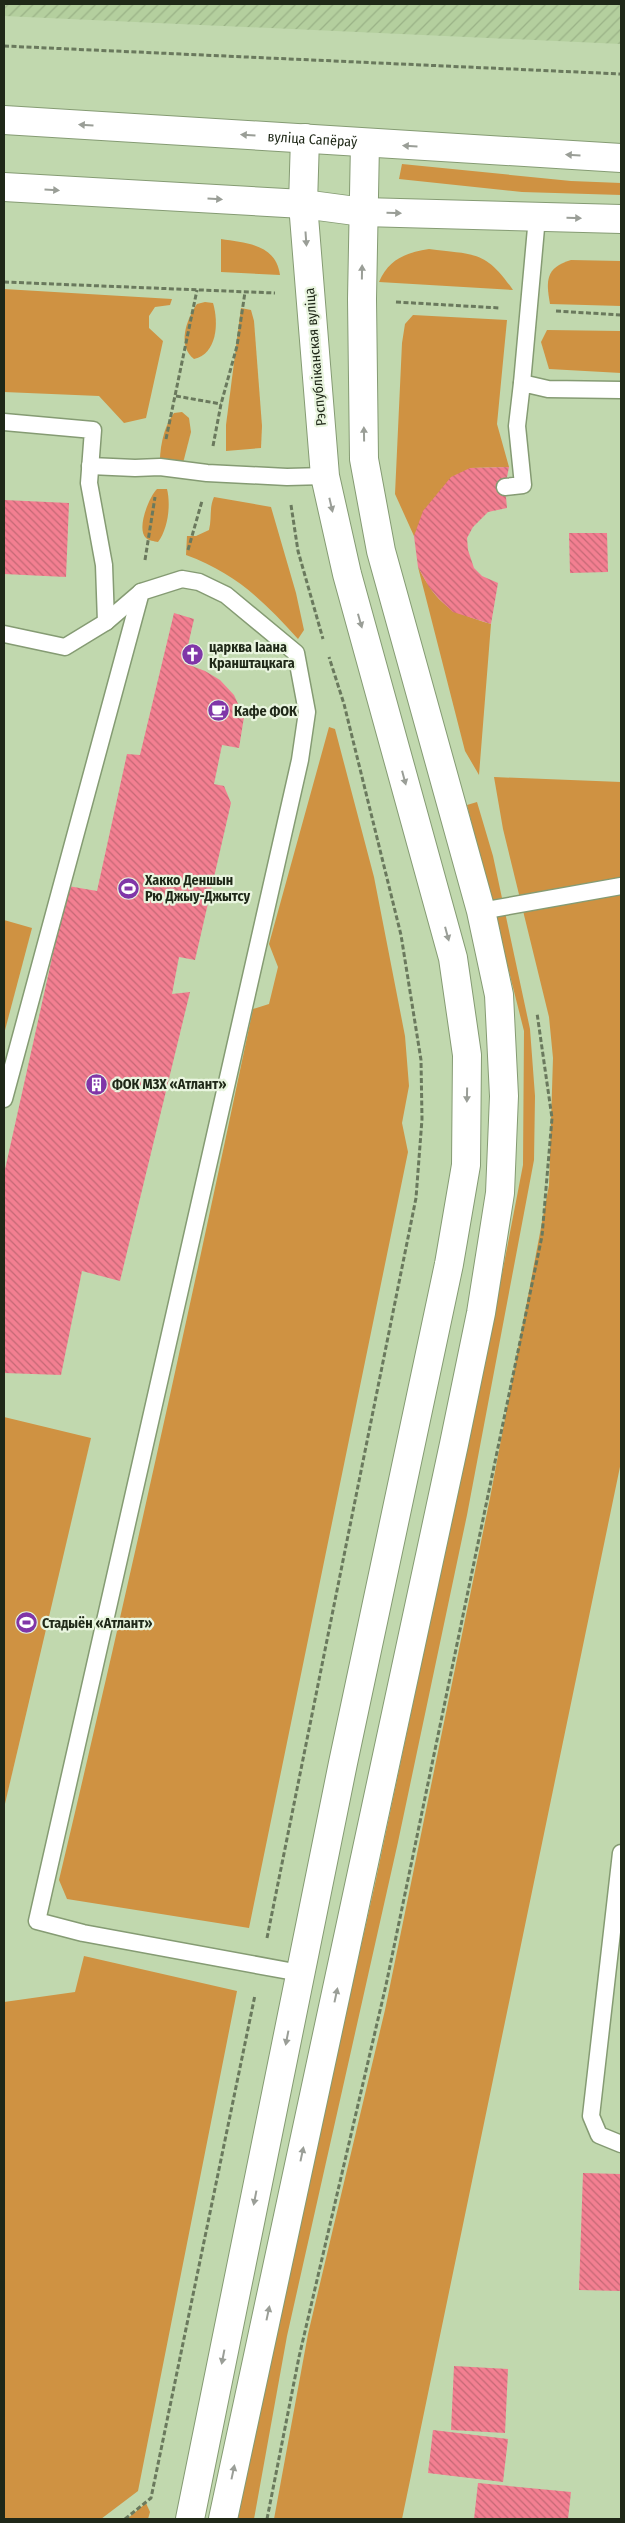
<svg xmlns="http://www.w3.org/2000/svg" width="625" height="2523" viewBox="0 0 625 2523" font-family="'Fira Sans Condensed',sans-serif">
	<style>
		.industrial { fill: url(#industrial-furrows) }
		.green { fill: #cf9242 }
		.building { fill: url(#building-back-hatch) }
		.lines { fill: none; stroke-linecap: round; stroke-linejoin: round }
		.lane-casing { stroke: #859b73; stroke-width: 19 }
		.street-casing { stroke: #859b73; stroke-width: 30 }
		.secondary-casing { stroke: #859b73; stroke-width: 30 }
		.path { stroke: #6a795d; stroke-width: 3; stroke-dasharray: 5 2.5; stroke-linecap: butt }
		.lane { stroke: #fff; stroke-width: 16 }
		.street { stroke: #fff; stroke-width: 28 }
		.secondary { stroke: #fff; stroke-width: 28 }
		.oneway { fill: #9a9e97 }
		.labels { text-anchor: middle; stroke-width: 4.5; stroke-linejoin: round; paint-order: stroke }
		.street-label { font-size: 14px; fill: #1f2818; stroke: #e9f5df }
		.poi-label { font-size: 14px; font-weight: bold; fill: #1f2818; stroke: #e9f5df; text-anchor: start }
	</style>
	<defs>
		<pattern id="industrial-furrows" width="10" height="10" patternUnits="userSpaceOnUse" patternTransform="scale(1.25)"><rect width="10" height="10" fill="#b4cf9e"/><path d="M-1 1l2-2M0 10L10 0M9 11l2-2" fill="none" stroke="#9ab287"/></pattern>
		<pattern id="building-back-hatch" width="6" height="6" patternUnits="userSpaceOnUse" patternTransform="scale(1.25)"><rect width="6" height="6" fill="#f37f91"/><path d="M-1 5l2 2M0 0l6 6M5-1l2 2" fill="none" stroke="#c46875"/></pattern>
	</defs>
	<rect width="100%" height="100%" fill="#c1d8ae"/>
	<!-- industrial -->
	<polygon class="industrial" points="4,4 621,4 621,44 4,16"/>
	<!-- green -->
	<g class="green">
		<polygon points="402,164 571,181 621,183 621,195 522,192 399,179"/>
		<path d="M221,239C246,243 276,244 280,275L221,272Z"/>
		<path d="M429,249C475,255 485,250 513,290L379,282C389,259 405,253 429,249Z"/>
		<path d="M571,260L621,261V306L550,304C546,281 545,268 571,260Z"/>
		<polygon points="4,289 172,299 170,305 155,307 149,316 149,328 163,341 146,418 124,423 99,396 4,392"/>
		<path d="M205,302L213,303C219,323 217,354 194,359C177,346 186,320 197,304Z"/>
		<polygon points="241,308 251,310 254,321 262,426 261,448 226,451 226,425"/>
		<polygon points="413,315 507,320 497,424 509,467 470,468 414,536 395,494 402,343 405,324"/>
		<polygon points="547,330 621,331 621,373 549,369 541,342"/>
		<path d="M182,412L189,418L191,432L183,463L160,468C159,451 163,427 174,413Z"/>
		<path d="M157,489H167C171,505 168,529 158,542C154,541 149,541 146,538C136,529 149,497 157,489Z"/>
		<path d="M214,497L271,507L296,593L304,630L298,639C263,600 235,573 186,555L187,536H196L209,530C212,518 209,508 214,497Z"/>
		<path d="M418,567C439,607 449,611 491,624L479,775L465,751Z"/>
		<path d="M329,727L335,729L374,877L405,1036L409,1086L402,1123L408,1152L249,1928L67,1899L59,1880C128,1590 192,1300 253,1009L269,1004L278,967L269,944Z"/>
		<polygon points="494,777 621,782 621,1462 402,2519 274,2519 308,2334 385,2010 490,1498 549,1185 553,1058 549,1017 503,829"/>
		<polygon points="477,802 493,856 530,1029 535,1096 534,1160 467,1515 398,1842 287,2336 254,2519 238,2519 283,2294 375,1884 486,1357 523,1165 524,1031 467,805"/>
		<polygon points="4,920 32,928 4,1034"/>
		<polygon points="4,1417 91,1438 4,1808"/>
		<polygon points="84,1956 237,1991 138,2491 101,2519 4,2519 4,2002 75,1992"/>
		<polygon points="146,2503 150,2512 148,2519 127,2519"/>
	</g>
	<!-- building -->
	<g class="building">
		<polygon points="509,467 505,487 507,508 488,512 473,527 467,538 468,550 474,568 482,576 498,583 491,624 453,612 439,599 429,587 418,567 414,536 423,511 451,477 470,468"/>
		<polygon points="4,500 69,503 66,577 4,574"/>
		<polygon points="569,533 607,533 608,572 570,573"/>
		<polygon points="174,613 194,619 184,663 205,671 220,680 234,695 244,717 239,748 222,745 214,784 224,786 231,803 195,960 179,957 172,994 190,992 120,1281 82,1271 61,1375 4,1373 4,1174 68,886 97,891 127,754 140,755"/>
		<polygon points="583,2173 621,2174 621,2291 579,2290"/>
		<polygon points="454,2366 508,2369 505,2433 451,2430"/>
		<polygon points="433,2430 508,2439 503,2482 428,2473"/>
		<polygon points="478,2483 571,2492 568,2519 474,2519"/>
	</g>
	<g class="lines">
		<defs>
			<g id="lane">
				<polyline points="522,383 537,217"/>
				<polyline points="4,422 93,430 89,483 104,565 106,622"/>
				<polyline points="90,466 135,468 160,467 207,473 287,477 325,476"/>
				<polyline points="505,487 523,485 517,426 522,383 548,389 621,390"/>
				<polyline points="4,634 65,647 106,622 141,592"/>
				<polyline points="481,911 621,886"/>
				<polyline points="4,1099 141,592 182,579 199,582 226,595 296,653 307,712 300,760 37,1921 83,1933 300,1973"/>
				<polyline points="621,1853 591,2116 599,2135 621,2144"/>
			</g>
			<g id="street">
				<polyline points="190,2519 343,1763 449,1264 466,1165 467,1055 453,958 347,574 325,476 303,204 305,138"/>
				<polyline points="223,2519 454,1444 481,1313 500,1193 504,1096 499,995 481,911 381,551 364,459 362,299 365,143"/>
			</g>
			<g id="secondary">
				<path id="s1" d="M4,120L621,158"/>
				<polyline points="4,187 303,204 363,212 621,219"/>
			</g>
		</defs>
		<!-- lane casing -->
		<use href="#lane" class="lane-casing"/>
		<!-- street casing -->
		<use href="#street" class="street-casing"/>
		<!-- secondary casing -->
		<use href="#secondary" class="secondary-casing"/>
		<!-- path -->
		<g class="path">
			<polyline points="4,46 621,74"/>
			<polyline points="4,282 275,293"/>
			<polyline points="396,302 500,308"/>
			<polyline points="556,311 621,315"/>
			<polyline points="176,396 221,404"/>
			<polyline points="166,439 197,290"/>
			<polyline points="213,446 221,404 237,346 245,292"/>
			<polyline points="291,505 298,551 323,639"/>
			<polyline points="188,550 202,501"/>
			<polyline points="145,560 155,497"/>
			<polyline points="267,1938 416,1198 422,1119 421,1060 401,935 344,704 329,657"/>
			<polyline points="125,2519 151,2498 255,1995"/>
			<polyline points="267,2519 299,2357 386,1985 542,1236 552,1118 537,1013"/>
		</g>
		<!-- lane -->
		<use href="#lane" class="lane"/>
		<!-- street -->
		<use href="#street" class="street"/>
		<!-- secondary -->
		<use href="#secondary" class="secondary"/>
	</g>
	<!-- one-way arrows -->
	<defs><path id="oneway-solid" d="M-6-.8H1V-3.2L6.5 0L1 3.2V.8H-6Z" transform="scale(1.25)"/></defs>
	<g class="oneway">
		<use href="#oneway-solid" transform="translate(86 125) rotate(-176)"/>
		<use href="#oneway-solid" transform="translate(248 135) rotate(-177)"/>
		<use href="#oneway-solid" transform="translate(410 146) rotate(-177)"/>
		<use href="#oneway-solid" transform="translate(573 155) rotate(-177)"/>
		<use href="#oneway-solid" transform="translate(52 190) rotate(3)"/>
		<use href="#oneway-solid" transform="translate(215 199) rotate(3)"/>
		<use href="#oneway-solid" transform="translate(394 213) rotate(2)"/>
		<use href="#oneway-solid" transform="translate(574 218) rotate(1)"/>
		<use href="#oneway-solid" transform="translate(306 239) rotate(86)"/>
		<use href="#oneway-solid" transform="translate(362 272) rotate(-89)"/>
		<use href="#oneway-solid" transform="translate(364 434) rotate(-91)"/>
		<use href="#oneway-solid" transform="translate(331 505) rotate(77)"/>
		<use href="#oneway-solid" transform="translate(360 621) rotate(74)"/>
		<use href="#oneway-solid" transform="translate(404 778) rotate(75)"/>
		<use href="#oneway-solid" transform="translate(447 934) rotate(75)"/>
		<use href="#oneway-solid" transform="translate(467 1095) rotate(91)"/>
		<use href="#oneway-solid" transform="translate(336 1995) rotate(-78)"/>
		<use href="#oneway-solid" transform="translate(287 2038) rotate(101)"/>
		<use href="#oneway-solid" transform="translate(302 2154) rotate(-78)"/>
		<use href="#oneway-solid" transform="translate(255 2198) rotate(101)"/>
		<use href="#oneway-solid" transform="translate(268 2313) rotate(-78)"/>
		<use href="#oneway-solid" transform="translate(223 2357) rotate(101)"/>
		<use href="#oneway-solid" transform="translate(233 2472) rotate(-78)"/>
	</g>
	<!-- icons -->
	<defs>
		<symbol id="church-disc" viewBox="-11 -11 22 22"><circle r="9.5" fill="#8036a8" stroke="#e9f5df"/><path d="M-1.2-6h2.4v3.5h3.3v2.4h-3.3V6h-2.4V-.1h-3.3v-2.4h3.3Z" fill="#fff"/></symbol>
		<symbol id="cafe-disc" viewBox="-11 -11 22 22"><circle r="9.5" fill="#8036a8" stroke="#e9f5df"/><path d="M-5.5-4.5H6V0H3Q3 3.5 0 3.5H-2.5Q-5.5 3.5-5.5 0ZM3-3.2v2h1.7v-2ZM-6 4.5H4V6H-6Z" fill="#fff"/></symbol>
		<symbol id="stadium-disc" viewBox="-11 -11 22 22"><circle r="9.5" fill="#8036a8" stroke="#e9f5df"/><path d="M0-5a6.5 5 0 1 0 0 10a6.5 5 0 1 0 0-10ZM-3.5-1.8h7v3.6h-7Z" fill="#fff"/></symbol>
		<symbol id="building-disc" viewBox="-11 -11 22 22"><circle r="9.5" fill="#8036a8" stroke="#e9f5df"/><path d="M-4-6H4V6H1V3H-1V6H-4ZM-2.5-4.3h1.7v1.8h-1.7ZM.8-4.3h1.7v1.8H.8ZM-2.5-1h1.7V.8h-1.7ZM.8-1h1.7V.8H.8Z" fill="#fff"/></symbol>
	</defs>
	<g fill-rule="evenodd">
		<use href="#church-disc" x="180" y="642" width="25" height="25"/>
		<use href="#cafe-disc" x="206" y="698" width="25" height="25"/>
		<use href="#stadium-disc" x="116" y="876" width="25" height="25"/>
		<use href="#building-disc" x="84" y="1072" width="25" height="25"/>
		<use href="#stadium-disc" x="14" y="1610" width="25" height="25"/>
	</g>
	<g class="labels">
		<!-- street labels -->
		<g class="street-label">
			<text dy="5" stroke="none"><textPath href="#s1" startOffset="309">вуліца Сапёраў</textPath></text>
			<text transform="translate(315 357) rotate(-95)" y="5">Рэспубліканская вуліца</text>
		</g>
		<!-- poi labels -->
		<g class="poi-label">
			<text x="209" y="652">царква Іаана<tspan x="209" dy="16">Кранштацкага</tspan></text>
			<text x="234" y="716">Кафе ФОК</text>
			<text x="145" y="885">Хакко Деншын<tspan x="145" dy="16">Рю Джыу-Джытсу</tspan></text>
			<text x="112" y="1089">ФОК МЗХ «Атлант»</text>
			<text x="42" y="1628">Стадыён «Атлант»</text>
		</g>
	</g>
	<!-- border -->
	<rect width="625" height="2523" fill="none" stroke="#1f2818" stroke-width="10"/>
</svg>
